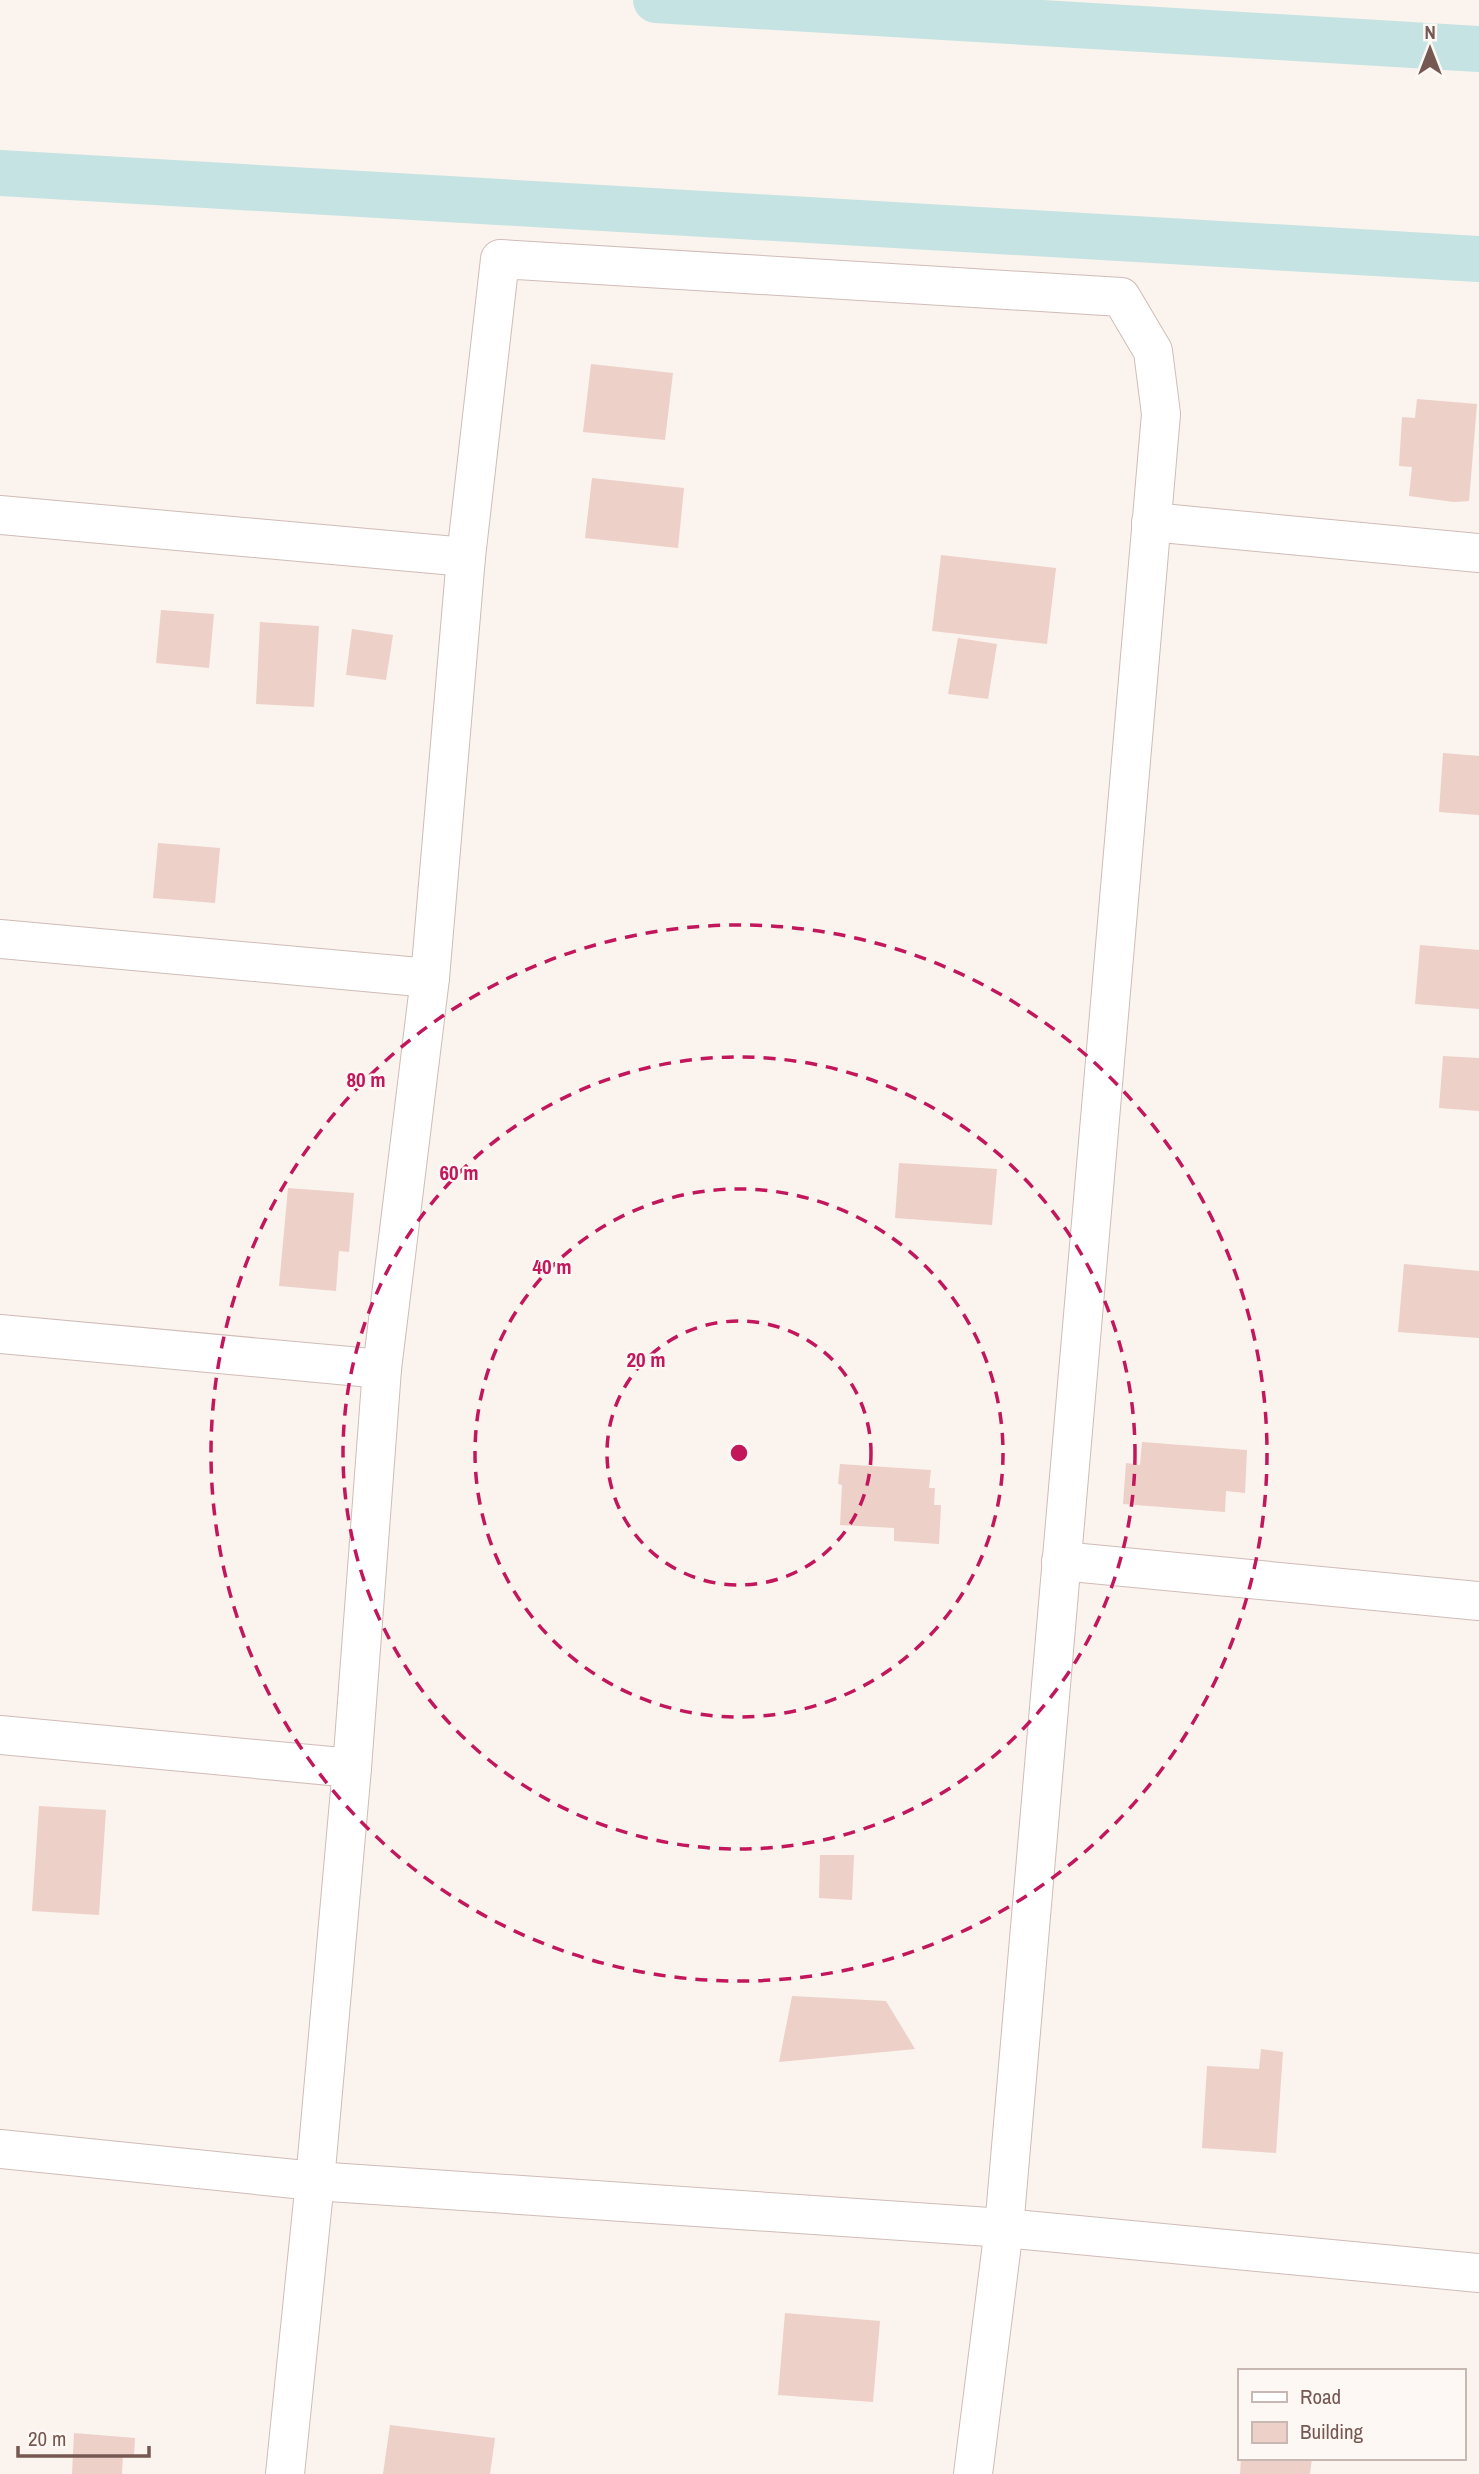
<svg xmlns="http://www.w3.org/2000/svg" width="1479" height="2474" viewBox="0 0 1479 2474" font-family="'Archivo Narrow',sans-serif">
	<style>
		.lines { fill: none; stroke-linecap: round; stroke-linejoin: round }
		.canal { stroke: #c4e3e2; stroke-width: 46 }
		.building { fill: #edd0c8 }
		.minor-casing { stroke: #cfbcb6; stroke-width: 40 }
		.minor { stroke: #fff; stroke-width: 38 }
		.ring { fill: none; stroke: #c2185b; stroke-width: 3.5; stroke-dasharray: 12 9 }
		.centre { fill: #c2185b; stroke: #fef8f4; stroke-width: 3.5 }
		.ring-label { font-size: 21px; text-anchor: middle; font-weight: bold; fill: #c2185b; stroke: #fef8f4; stroke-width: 5; stroke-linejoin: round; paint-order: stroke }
	</style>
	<rect width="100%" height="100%" fill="#fbf3ee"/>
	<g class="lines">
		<!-- canal -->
		<g class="canal">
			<polyline points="656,0 1479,49"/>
			<polyline points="0,173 1479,259"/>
		</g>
	</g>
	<!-- building -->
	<g class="building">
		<polygon points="591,364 673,373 665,440 583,432"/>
		<polygon points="1417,399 1477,404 1469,501 1454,502 1409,496 1412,467 1399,466 1402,417 1415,418"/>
		<polygon points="592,478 684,488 678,548 585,538"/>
		<polygon points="941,555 1056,568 1047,644 932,631"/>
		<polygon points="161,610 214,614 209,668 156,663"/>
		<polygon points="260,622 319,626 314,707 256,704"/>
		<polygon points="352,629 393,635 386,680 346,675"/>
		<polygon points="958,638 997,644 988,699 948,694"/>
		<polygon points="1443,753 1479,756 1479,815 1439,812"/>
		<polygon points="158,843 220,848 215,903 153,898"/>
		<polygon points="1420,945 1479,950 1479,1009 1415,1004"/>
		<polygon points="1443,1056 1479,1058 1479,1111 1439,1108"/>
		<polygon points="899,1163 997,1169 992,1225 895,1218"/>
		<polygon points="288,1188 354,1193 349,1252 339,1251 336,1291 279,1286"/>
		<polygon points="1404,1264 1479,1271 1479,1338 1398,1332"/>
		<polygon points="1142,1442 1247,1450 1245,1493 1226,1491 1225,1512 1123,1504 1126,1463 1140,1465"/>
		<polygon points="840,1464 931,1470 929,1488 935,1488 934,1505 941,1505 939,1544 894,1541 894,1528 840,1525 842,1485 838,1484"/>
		<polygon points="39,1806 106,1810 99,1915 32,1911"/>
		<polygon points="820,1855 854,1855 852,1900 819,1898"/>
		<polygon points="792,1996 886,2001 915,2049 779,2062"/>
		<polygon points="1261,2049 1283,2052 1276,2153 1202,2148 1207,2066 1259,2069"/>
		<polygon points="785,2313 880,2321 873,2402 778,2395"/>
		<polygon points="390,2425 495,2438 490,2474 383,2474"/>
		<polygon points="74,2433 135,2438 134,2456 123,2455 122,2474 72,2474"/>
		<polygon points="1241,2458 1312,2458 1310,2474 1240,2474"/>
	</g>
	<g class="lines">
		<defs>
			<g id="minor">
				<polyline points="0,515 466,557"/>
				<polyline points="1151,522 1479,553"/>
				<polyline points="0,939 430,978"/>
				<polyline points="0,1334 382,1369"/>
				<polyline points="1061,1561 1479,1601"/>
				<polyline points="0,1735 352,1768"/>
				<polyline points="0,2149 315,2181 1004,2228 1479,2273"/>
				<polyline points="285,2474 315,2181 352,1768 382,1369 430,978 466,557 500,259 1121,297 1153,351 1161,414 1004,2228 973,2474"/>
			</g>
		</defs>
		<!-- minor casing -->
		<use href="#minor" class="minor-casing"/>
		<!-- minor -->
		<use href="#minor" class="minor"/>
	</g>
	<!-- distance rings -->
	<g class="ring">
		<circle cx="739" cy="1453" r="132"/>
		<circle cx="739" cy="1453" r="264"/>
		<circle cx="739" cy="1453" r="396"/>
		<circle cx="739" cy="1453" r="528"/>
	</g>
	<circle cx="739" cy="1453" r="10" class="centre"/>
	<g class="ring-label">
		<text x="366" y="1087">80 m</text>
		<text x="459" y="1180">60 m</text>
		<text x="552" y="1274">40 m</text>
		<text x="646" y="1367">20 m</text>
	</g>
	<!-- legend -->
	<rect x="1238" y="2369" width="228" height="91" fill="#fef8f4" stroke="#c7b8b3" stroke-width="2"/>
	<rect x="1252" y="2392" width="35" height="10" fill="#ffffff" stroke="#c7b8b3" stroke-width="2"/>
	<text x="1300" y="2404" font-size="21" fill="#755852">Road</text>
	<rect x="1252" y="2422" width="35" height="21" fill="#edd0c8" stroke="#c7b8b3" stroke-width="2"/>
	<text x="1300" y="2439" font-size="21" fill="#755852">Building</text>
	<!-- north arrow -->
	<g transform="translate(1430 49)" stroke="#fef8f4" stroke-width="5" paint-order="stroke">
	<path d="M0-5L12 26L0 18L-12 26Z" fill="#755852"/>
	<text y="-10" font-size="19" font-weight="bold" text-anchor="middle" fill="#755852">N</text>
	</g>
	<!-- scale -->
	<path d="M18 2446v10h131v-10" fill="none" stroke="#755852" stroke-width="3.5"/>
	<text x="28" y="2446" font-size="21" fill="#755852" stroke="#fef8f4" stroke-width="5" paint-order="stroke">20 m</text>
</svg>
